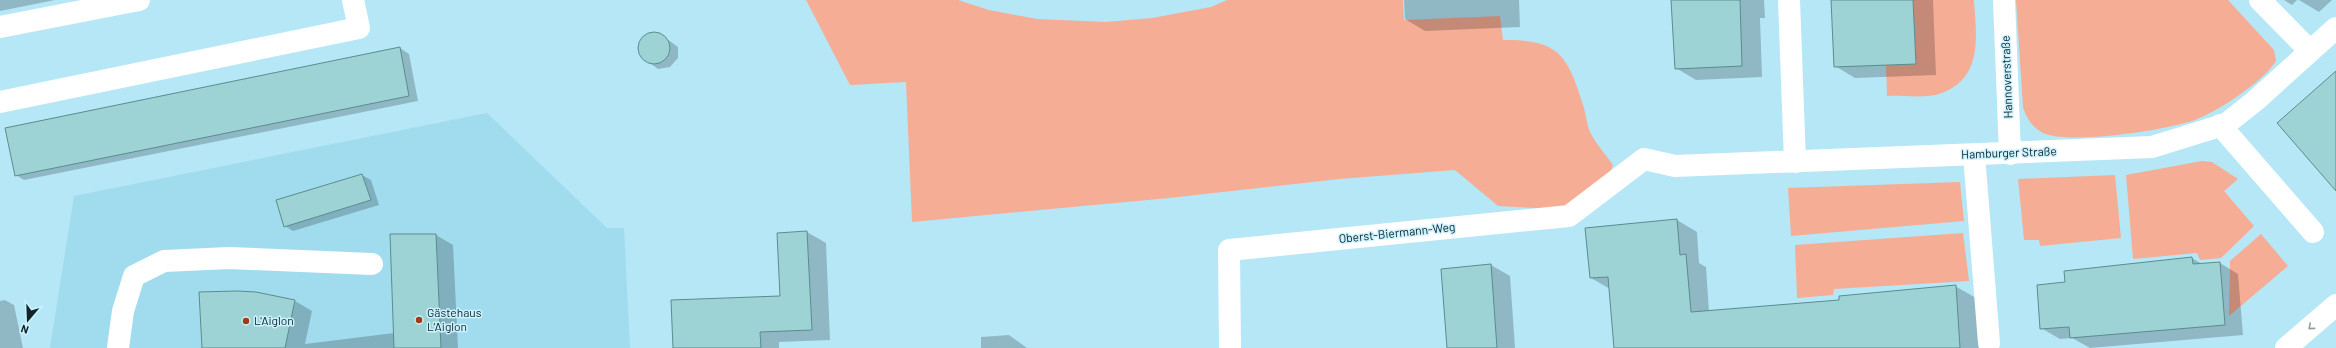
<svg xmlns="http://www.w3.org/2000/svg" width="2336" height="348" viewBox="0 0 2336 348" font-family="Barlow,sans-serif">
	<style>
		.built { fill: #a1dcee }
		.green { fill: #f6ad95 }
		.shadow { fill: #0003 }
		.building { fill: #9ed3d5; stroke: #598d8e }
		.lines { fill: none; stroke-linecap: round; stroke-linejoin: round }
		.minor { stroke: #fff; stroke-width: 22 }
		.major { stroke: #fff; stroke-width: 22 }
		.oneway { stroke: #939c9f }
		.poi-dot { fill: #a13b15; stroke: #cbf2ff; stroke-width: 1.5 }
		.labels { text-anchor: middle; stroke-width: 3; stroke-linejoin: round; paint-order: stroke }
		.street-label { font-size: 12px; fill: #102429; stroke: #cbf2ff }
		.poi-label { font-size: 12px; fill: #102429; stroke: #cbf2ff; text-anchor: start }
	</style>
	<rect width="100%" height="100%" fill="#b5e7f6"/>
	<!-- built -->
	<polygon class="built" points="487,113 607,228 624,228 630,348 50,348 74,196"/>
	<!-- green -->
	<g class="green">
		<path d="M806,0H958L989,10L1037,19L1106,22L1152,18L1211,7L1227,0H1403L1404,20L1500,16L1503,40C1561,39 1568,57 1584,108C1586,116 1587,125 1590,132C1596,144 1606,155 1613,165L1609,175L1569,210L1498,206L1455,170L1339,179L1169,198L912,222L906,82L850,85Z"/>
		<path d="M1913,0H1974C1976,35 1984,77 1942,93C1926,99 1903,95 1887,96L1886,65L1916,64Z"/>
		<path d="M2016,0H2228L2274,50L2276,61C2263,82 2218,111 2195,120C2167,130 2069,145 2043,133C2032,127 2026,118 2023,107Z"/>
		<polygon points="2202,161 2212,162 2238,179 2224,191 2254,226 2221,258 2200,260 2197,253 2133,259 2126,175"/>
		<polygon points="2115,175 2121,238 2040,246 2039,240 2024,240 2018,179"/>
		<polygon points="1960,182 1964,221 1791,236 1788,188"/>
		<polygon points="1963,233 1969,281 1834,289 1833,295 1797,298 1795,245"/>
		<polygon points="2261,234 2288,266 2229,316 2230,261"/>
	</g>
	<!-- shadow -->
	<g class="shadow">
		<polygon points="0,0 55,0 0,11"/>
		<polygon points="1404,0 1519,0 1520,27 1425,31 1405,19"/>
		<polygon points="1672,0 1764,0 1765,18 1760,18 1762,77 1696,80 1676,68"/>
		<polygon points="1832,0 1933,0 1936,75 1855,78 1835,66"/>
		<polygon points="2284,0 2297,0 2292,5"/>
		<polygon points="2299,0 2332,0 2319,12"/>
		<polygon points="660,34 678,47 678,58 670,67 658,69 640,56 639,43 647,35"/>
		<polygon points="400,48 409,54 418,101 24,180 16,175 6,128"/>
		<polygon points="362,175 371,180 379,205 293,231 285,226 277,201"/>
		<polygon points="1677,220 1697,232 1699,263 1706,267 1709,312 1841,301 1955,286 1976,298 1979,348 1615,348 1610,289 1591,278"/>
		<polygon points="807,232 826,243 830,340 779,342 779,348 674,348 781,297 778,233"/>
		<polygon points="436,235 453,245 458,348 202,348 203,343 256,293 295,301 312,311 305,344 394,333"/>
		<polygon points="2192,258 2202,264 2220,263 2238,274 2243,335 2090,348 2072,338 2060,339 2041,328 2066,283"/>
		<polygon points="1491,265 1510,276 1515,348 1448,348"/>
		<polygon points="5,300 14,305 23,348 0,348 0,301"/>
		<polygon points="1009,335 1027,348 981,348 981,337"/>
	</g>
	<!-- building -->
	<g class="building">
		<polygon points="1671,0 1740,0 1742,66 1675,69"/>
		<polygon points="1831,0 1913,0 1916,64 1834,67"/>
		<circle cx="654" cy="48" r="16"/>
		<polygon points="400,47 409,96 15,176 5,128"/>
		<polygon points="2336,71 2336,191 2277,123"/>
		<polygon points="362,174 371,200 284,227 276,200"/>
		<polygon points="1677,219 1680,255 1686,254 1691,312 1839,300 1839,296 1956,285 1960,348 1614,348 1608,277 1590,278 1585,228"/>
		<polygon points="807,231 812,330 760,332 761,348 673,348 671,300 780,296 777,233"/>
		<polygon points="390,234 436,234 441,348 394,348"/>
		<polygon points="2192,257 2193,264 2220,262 2225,325 2070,338 2069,327 2040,329 2037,285 2065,282 2064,271"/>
		<polygon points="1491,264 1497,348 1447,348 1441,269"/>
		<polygon points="237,291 256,292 295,300 285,348 202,348 199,292"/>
	</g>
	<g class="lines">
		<!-- minor -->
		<g class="minor">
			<polyline points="1789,0 1795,162"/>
			<polyline points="2004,0 2010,154"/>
			<polyline points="2260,0 2310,51"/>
			<polyline points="0,27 139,0"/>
			<polyline points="0,102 359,28 353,0"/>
			<polyline points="2220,125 2313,232"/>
			<polyline points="1974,155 1989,343"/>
			<polyline points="118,348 123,311 134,276 164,261 229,258 372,264"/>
			<polyline points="1230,348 1229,250 1569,216 1644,159 1675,166 2152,147 2226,124 2255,101 2336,28"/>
		</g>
		<!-- major -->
		<polyline class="major" points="2286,348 2336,305"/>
	</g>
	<!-- one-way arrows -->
	<defs><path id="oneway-chevron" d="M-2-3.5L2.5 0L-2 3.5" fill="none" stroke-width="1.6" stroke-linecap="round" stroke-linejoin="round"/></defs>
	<use class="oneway" href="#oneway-chevron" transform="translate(2311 327) rotate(139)"/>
	<!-- markers -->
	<g class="poi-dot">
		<circle cx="419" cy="320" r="4"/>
		<circle cx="246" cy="321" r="4"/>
	</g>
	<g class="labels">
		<!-- street labels -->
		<g class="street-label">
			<text transform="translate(2007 77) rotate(-92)" y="4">Hannoverstraße</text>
			<text transform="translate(2009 153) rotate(-2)" y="4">Hamburger Straße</text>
			<text transform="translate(1397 233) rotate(-6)" y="4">Oberst-Biermann-Weg</text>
		</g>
		<!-- poi labels -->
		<g class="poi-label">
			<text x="427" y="317">Gästehaus<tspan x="427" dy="14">L’Aiglon</tspan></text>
			<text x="254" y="325">L'Aiglon</text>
		</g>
	</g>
	<!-- north arrow -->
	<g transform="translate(28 320) rotate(199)" stroke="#cbf2ff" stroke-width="3" paint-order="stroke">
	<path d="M0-3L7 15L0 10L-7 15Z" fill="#102429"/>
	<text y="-6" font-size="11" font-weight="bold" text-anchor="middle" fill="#102429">N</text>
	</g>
</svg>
